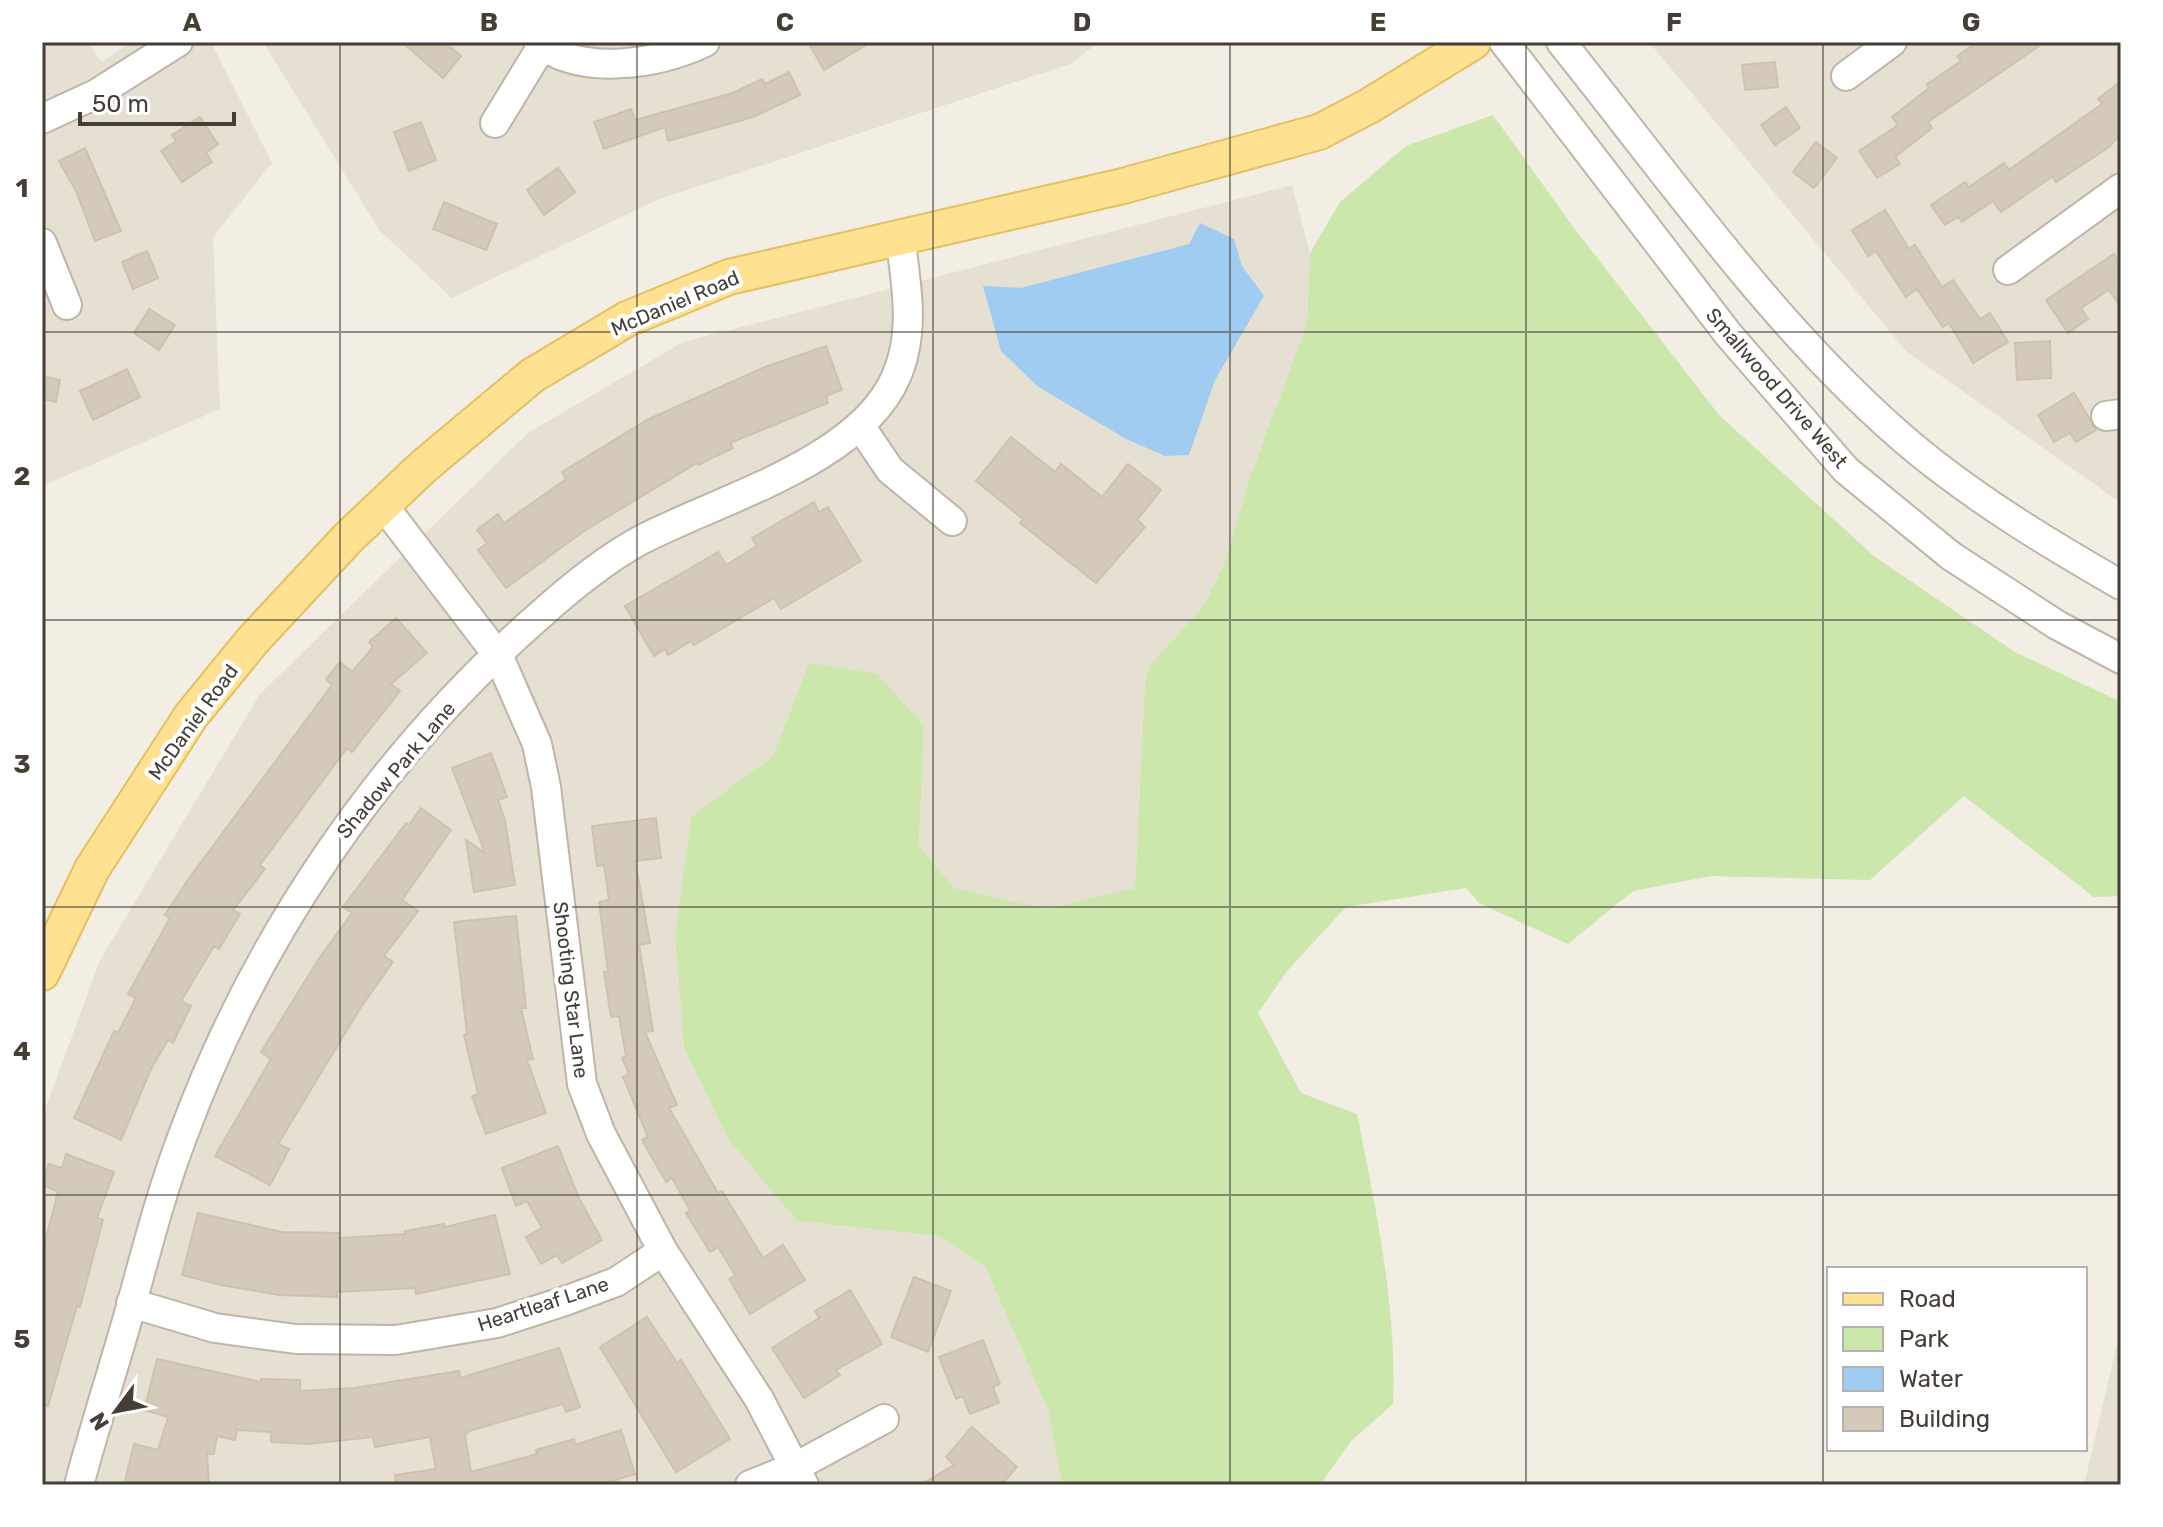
<svg xmlns="http://www.w3.org/2000/svg" width="2163" height="1527" viewBox="0 0 2163 1527" font-family="Rubik,sans-serif">
	<style>
		.residential { fill: #e6e0d2 }
		.green { fill: #cbe7ac }
		.water { fill: #9fccf0 }
		.building { fill: #d4cab9; stroke: #cec2ad; stroke-width: 2 }
		.lines { fill: none; stroke-linecap: round; stroke-linejoin: round }
		.minor-casing { stroke: #bdb6a7; stroke-width: 32 }
		.major-casing { stroke: #e3c061; stroke-width: 38 }
		.minor { stroke: #fff; stroke-width: 28 }
		.major { stroke: #fee291; stroke-width: 34 }
		.grid { fill: none; stroke: #443e34; stroke-width: 2; stroke-opacity: 0.55 }
		.labels { text-anchor: middle; stroke-width: 8; stroke-linejoin: round; paint-order: stroke }
		.street-label { font-size: 20px; fill: #443e34; stroke: #fff }
		.neatline { fill: none; stroke: #443e34; stroke-width: 3 }
		.grid-label { font-size: 26px; text-anchor: middle; font-weight: bold; fill: #443e34 }
	</style>
	<rect width="100%" height="100%" fill="#f2eee4"/>
	<!-- residential -->
	<g class="residential">
		<polygon points="42,42 87,42 102,62 130,42 211,42 272,163 213,237 220,409 42,486"/>
		<polygon points="263,42 1099,42 1070,64 657,200 452,298 380,231"/>
		<polygon points="1649,42 2121,42 2121,503 1906,351"/>
		<polygon points="1292,185 1310,253 1307,324 1250,477 1224,565 1203,607 1151,664 1145,681 1135,888 1047,909 954,888 919,845 924,726 809,663 773,756 691,817 675,936 684,1048 728,1139 797,1221 938,1236 985,1266 1048,1410 1062,1485 42,1485 42,1118 100,960 260,694 528,433 683,342"/>
		<polygon points="2121,1331 2121,1485 2084,1485 2117,1344"/>
	</g>
	<!-- green -->
	<path class="green" d="M1493,115L1571,224L1719,415L1875,557L2015,652L2121,702V896L2094,897L1964,796L1870,880L1711,876L1633,891L1568,944L1479,903L1466,888L1346,907L1288,970L1258,1013L1301,1093L1357,1114C1376,1209 1397,1307 1393,1404L1351,1441L1320,1485H1062L1048,1410L985,1266L938,1236L797,1221L728,1139L684,1048L675,936L691,817L773,756L809,663L877,674L924,726L919,845L954,888L1047,909L1135,888L1145,681L1151,664L1203,607L1224,565L1250,477L1307,324L1310,253L1340,202L1406,146Z"/>
	<!-- water -->
	<polygon class="water" points="1200,223 1234,239 1242,266 1264,296 1215,380 1189,455 1165,456 1126,439 1037,386 1001,351 983,286 1021,288 1189,244"/>
	<!-- building -->
	<g class="building">
		<polygon points="402,42 445,42 461,56 443,78"/>
		<polygon points="808,42 871,42 824,70"/>
		<polygon points="1978,42 2045,42 1928,122 1932,128 1895,157 1900,164 1877,178 1859,151 1898,125 1892,117 1929,88 1927,84 1961,61 1957,56"/>
		<polygon points="1775,62 1778,87 1745,90 1742,65"/>
		<polygon points="789,72 800,95 753,117 668,141 665,127 604,149 594,122 631,109 635,120 733,93 762,79 765,84"/>
		<polygon points="2121,81 2121,134 2109,147 2056,182 2053,176 2001,212 1993,201 1962,222 1958,217 1945,225 1931,205 1965,182 1969,187 2004,163 2009,170 2102,104 2098,99"/>
		<polygon points="1786,107 1800,128 1775,145 1761,125"/>
		<polygon points="200,117 218,144 206,153 212,162 182,182 161,151 176,141 172,135"/>
		<polygon points="421,122 436,160 409,171 394,132"/>
		<polygon points="1816,142 1837,158 1814,188 1793,172"/>
		<polygon points="85,148 121,231 95,241 76,191 59,161"/>
		<polygon points="558,168 575,192 544,215 527,190"/>
		<polygon points="444,202 497,224 486,250 433,229"/>
		<polygon points="1885,210 1909,249 1915,245 1942,287 1953,280 1980,319 1990,313 2008,342 1973,363 1949,323 1943,327 1917,289 1906,297 1876,251 1868,256 1852,230"/>
		<polygon points="147,251 158,278 133,289 122,262"/>
		<polygon points="2114,254 2121,264 2121,307 2109,290 2081,308 2088,319 2068,333 2046,300"/>
		<polygon points="149,309 175,325 159,350 134,333"/>
		<polygon points="2050,341 2051,378 2017,380 2015,343"/>
		<polygon points="826,346 842,390 826,396 828,403 730,443 733,448 698,465 697,463 584,531 506,588 478,550 487,543 477,530 498,514 504,523 566,479 562,472 647,420 765,367"/>
		<polygon points="127,369 140,397 93,420 80,391"/>
		<polygon points="42,376 60,380 56,402 42,399"/>
		<polygon points="2074,393 2096,430 2076,442 2070,433 2054,442 2038,415"/>
		<polygon points="1011,437 1055,472 1061,464 1102,497 1128,464 1161,490 1137,520 1145,527 1096,583 1020,523 1023,519 976,481"/>
		<polygon points="814,502 819,512 828,507 861,561 781,609 774,598 694,645 691,641 668,655 665,649 654,656 625,606 718,552 726,565 757,546 752,538"/>
		<polygon points="396,618 427,653 391,684 400,691 352,752 347,748 260,865 265,869 233,910 240,914 219,949 214,946 181,1001 191,1006 173,1043 168,1040 151,1069 121,1140 74,1118 114,1031 118,1033 136,998 128,994 170,918 165,915 187,881 332,685 326,679 340,662 352,672 373,647 369,642"/>
		<polygon points="491,753 507,797 498,800 505,820 515,885 474,892 466,840 485,853 452,768"/>
		<polygon points="421,808 451,830 402,900 418,911 384,956 393,962 361,1007 278,1144 289,1149 270,1185 215,1156 271,1059 261,1052 320,957 352,913 343,907 406,823 409,825"/>
		<polygon points="656,818 661,858 635,861 650,943 639,945 653,1031 645,1032 677,1105 669,1108 718,1193 722,1191 763,1258 783,1245 805,1280 750,1314 729,1279 735,1275 718,1247 710,1252 686,1213 690,1210 672,1178 666,1182 642,1140 648,1137 623,1077 629,1074 622,1058 626,1056 619,1016 611,1017 604,972 608,972 599,902 609,900 604,865 597,866 592,826"/>
		<polygon points="516,916 526,1008 521,1008 533,1059 527,1060 546,1113 486,1134 472,1096 478,1094 464,1035 467,1034 454,922"/>
		<polygon points="558,1146 579,1198 602,1240 562,1263 557,1255 541,1264 526,1237 542,1228 527,1201 516,1206 502,1168"/>
		<polygon points="66,1154 114,1172 97,1218 103,1220 80,1307 77,1306 48,1406 42,1405 42,1254 58,1192 42,1184 49,1164 62,1168"/>
		<polygon points="198,1213 282,1232 339,1233 338,1238 405,1234 405,1231 444,1224 445,1227 495,1215 510,1274 416,1294 415,1288 337,1292 337,1297 279,1295 221,1285 182,1275"/>
		<polygon points="914,1277 951,1291 928,1352 891,1337"/>
		<polygon points="850,1290 882,1344 836,1370 840,1375 804,1398 772,1348 819,1318 815,1311"/>
		<polygon points="647,1317 677,1363 681,1360 730,1439 676,1472 600,1347"/>
		<polygon points="983,1340 1000,1384 993,1387 999,1403 970,1414 963,1396 956,1399 939,1357"/>
		<polygon points="559,1348 580,1407 566,1412 563,1404 469,1431 465,1435 471,1472 537,1454 536,1450 574,1439 575,1445 621,1430 635,1474 600,1485 396,1485 395,1475 436,1469 430,1437 375,1447 373,1437 308,1444 271,1442 271,1432 237,1430 235,1440 217,1436 214,1454 207,1454 209,1485 124,1485 134,1444 158,1450 168,1417 144,1410 157,1359 261,1382 261,1379 300,1380 300,1391 354,1388 459,1371 460,1378"/>
		<polygon points="972,1427 1017,1467 1001,1485 920,1485 954,1465 946,1457"/>
	</g>
	<g class="lines">
		<defs>
			<g id="minor">
				<path d="M538,42C581,77 659,64 705,42"/>
				<polyline points="1504,42 1728,334 1846,470 1951,556 2057,625 2121,659"/>
				<path d="M1561,42C1671,179 1783,340 1919,452C1982,503 2051,545 2121,585"/>
				<polyline points="1846,76 1892,42"/>
				<polyline points="42,119 96,94 178,42"/>
				<polyline points="495,123 542,46"/>
				<polyline points="42,243 67,305"/>
				<polyline points="2008,270 2121,188"/>
				<polyline points="2106,416 2121,414"/>
				<polyline points="861,427 890,470 952,521"/>
				<polyline points="383,505 499,657 537,744 546,787 582,1084 601,1134 663,1251 759,1399 804,1485"/>
				<polyline points="131,1303 215,1328 296,1339 396,1340 497,1323 565,1301 616,1282 663,1251"/>
				<path d="M79,1485C94,1429 112,1373 128,1317C145,1256 160,1195 183,1135C256,937 380,755 539,616C570,588 604,560 641,540C719,499 859,462 896,377C916,332 906,283 900,236"/>
				<polyline points="750,1485 797,1466 884,1419"/>
			</g>
			<polyline id="major" points="42,973 92,869 191,716 253,640 348,538 424,466 533,375 627,319 729,277 1123,186 1319,132 1369,106 1473,42"/>
		</defs>
		<!-- minor casing -->
		<use href="#minor" class="minor-casing"/>
		<!-- major casing -->
		<use href="#major" class="major-casing"/>
		<!-- minor -->
		<use href="#minor" class="minor"/>
		<!-- major -->
		<use href="#major" class="major"/>
	</g>
	<!-- grid -->
	<path class="grid" d="M340,42V1485M637,42V1485M933,42V1485M1230,42V1485M1526,42V1485M1823,42V1485M42,332H2121M42,620H2121M42,907H2121M42,1195H2121"/>
	<g class="labels">
		<!-- street labels -->
		<g class="street-label">
			<text transform="translate(675 303) rotate(-23)" y="7">McDaniel Road</text>
			<text transform="translate(1777 388) rotate(49)" y="7">Smallwood Drive West</text>
			<text transform="translate(193 722) rotate(-54)" y="7">McDaniel Road</text>
			<text transform="translate(396 770) rotate(-50)" y="7">Shadow Park Lane</text>
			<text transform="translate(571 990) rotate(83)" y="7">Shooting Star Lane</text>
			<text transform="translate(543 1304) rotate(-18)" y="7">Heartleaf Lane</text>
		</g>
	</g>
	<!-- border -->
	<rect width="2163" height="1527" fill="none" stroke="#ffffff" stroke-width="88"/>
	<!-- legend -->
	<rect x="1827" y="1267" width="260" height="184" fill="#ffffff" stroke="#b4b2ae" stroke-width="2"/>
	<rect x="1843" y="1293" width="40" height="12" fill="#fee291" stroke="#b4b2ae" stroke-width="2"/>
	<text x="1899" y="1307" font-size="24" fill="#443e34">Road</text>
	<rect x="1843" y="1327" width="40" height="24" fill="#cbe7ac" stroke="#b4b2ae" stroke-width="2"/>
	<text x="1899" y="1347" font-size="24" fill="#443e34">Park</text>
	<rect x="1843" y="1367" width="40" height="24" fill="#9fccf0" stroke="#b4b2ae" stroke-width="2"/>
	<text x="1899" y="1387" font-size="24" fill="#443e34">Water</text>
	<rect x="1843" y="1407" width="40" height="24" fill="#d4cab9" stroke="#b4b2ae" stroke-width="2"/>
	<text x="1899" y="1427" font-size="24" fill="#443e34">Building</text>
	<!-- north arrow -->
	<g transform="translate(116 1411) rotate(238)" stroke="#ffffff" stroke-width="6" paint-order="stroke">
	<path d="M0-6L14 30L0 20L-14 30Z" fill="#443e34"/>
	<text y="-12" font-size="22" font-weight="bold" text-anchor="middle" fill="#443e34">N</text>
	</g>
	<!-- scale -->
	<path d="M80 112v12h154v-12" fill="none" stroke="#443e34" stroke-width="4"/>
	<text x="92" y="112" font-size="24" fill="#443e34" stroke="#ffffff" stroke-width="6" paint-order="stroke">50 m</text>
	<rect x="44" y="44" width="2075" height="1439" class="neatline"/>
	<g class="grid-label">
		<text x="192" y="31">A</text>
		<text x="489" y="31">B</text>
		<text x="785" y="31">C</text>
		<text x="1082" y="31">D</text>
		<text x="1378" y="31">E</text>
		<text x="1674" y="31">F</text>
		<text x="1971" y="31">G</text>
		<text x="22" y="197">1</text>
		<text x="22" y="485">2</text>
		<text x="22" y="773">3</text>
		<text x="22" y="1060">4</text>
		<text x="22" y="1348">5</text>
	</g>
</svg>
